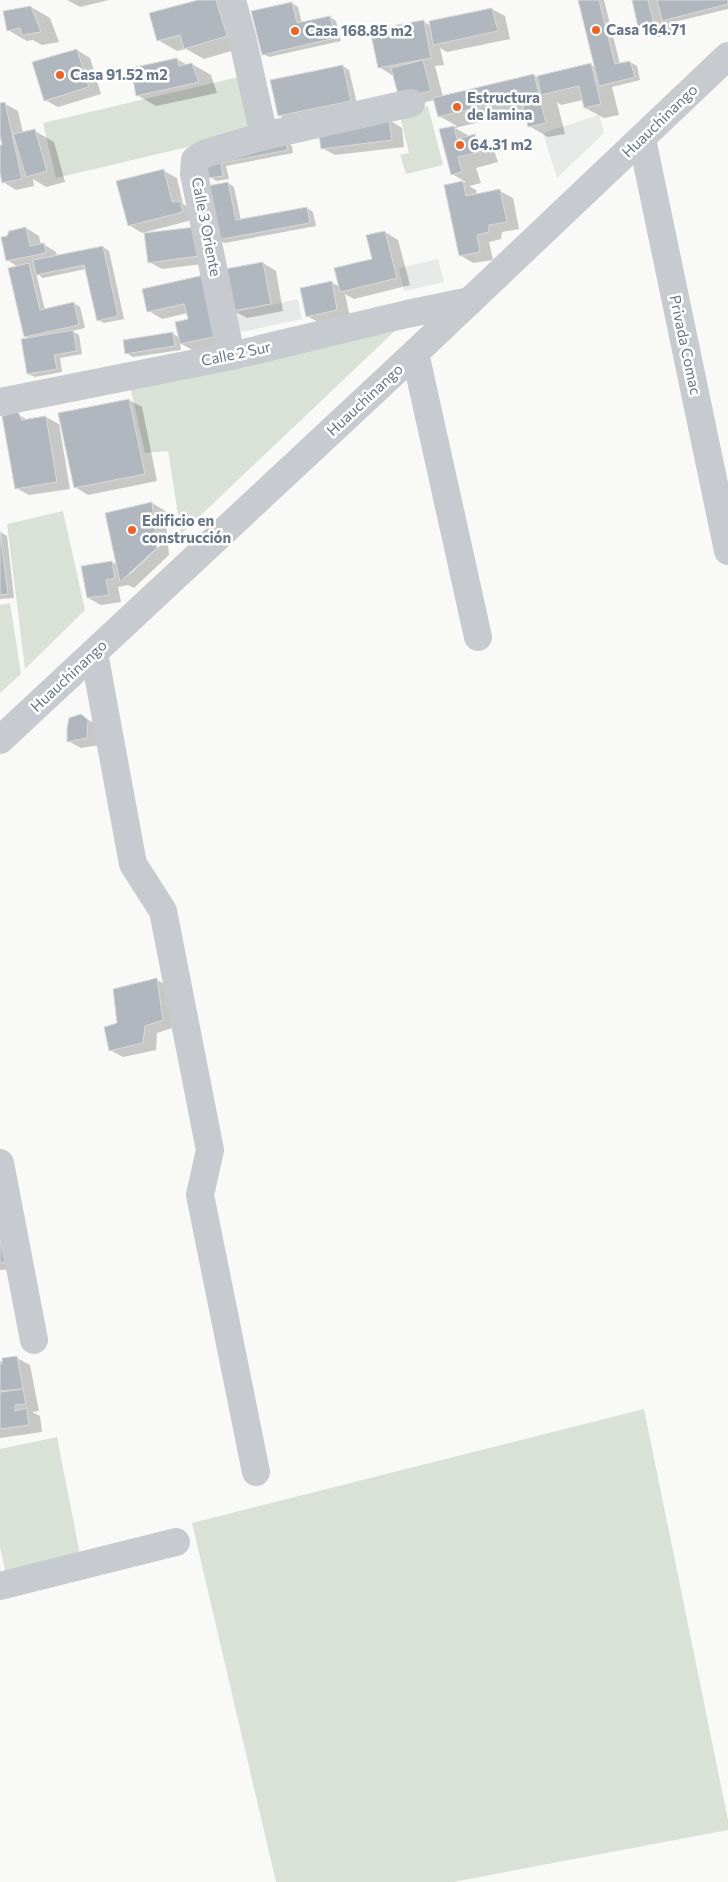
<svg xmlns="http://www.w3.org/2000/svg" width="728" height="1882" viewBox="0 0 728 1882" font-family="Commissioner,sans-serif">
	<style>
		.built { fill: #e7e8e8 }
		.green { fill: #dae2d8 }
		.shadow { fill: #0003; fill-rule: evenodd }
		.building { fill: #b0b7be; stroke: #dbdbd9 }
		.lines { fill: none; stroke-linecap: round; stroke-linejoin: round }
		.minor { stroke: #c7cace; stroke-width: 28 }
		.poi-dot { fill: #eb6426; stroke: #fff; stroke-width: 2 }
		.labels { text-anchor: middle; stroke-width: 5; stroke-linejoin: round; paint-order: stroke }
		.poi-label { font-size: 15px; font-weight: bold; fill: #677789; stroke: #fff; text-anchor: start }
		.street-label { font-size: 15px; fill: #677789; stroke: #fff }
	</style>
	<rect width="100%" height="100%" fill="#f9f9f7"/>
	<!-- built -->
	<g class="built">
		<polygon points="599,115 604,133 557,178 543,133"/>
		<polygon points="438,259 444,282 404,291 399,268"/>
		<polygon points="298,299 302,319 236,333 232,313"/>
	</g>
	<!-- green -->
	<g class="green">
		<polygon points="243,76 256,131 56,178 43,123"/>
		<polygon points="428,106 443,165 406,174 400,155 409,153 399,112"/>
		<polygon points="400,326 181,534 168,451 145,453 131,390"/>
		<polygon points="63,511 85,610 25,669 7,524"/>
		<polygon points="10,603 21,674 0,693 0,605"/>
		<polygon points="644,1409 728,1820 728,1830 453,1882 276,1882 192,1523"/>
		<polygon points="57,1437 82,1565 8,1584 0,1547 0,1449"/>
	</g>
	<!-- shadow -->
	<g class="shadow">
		<polygon points="67,0 109,0 80,7"/>
		<polygon points="203,0 221,0 245,47 204,59 186,49 177,51 158,40"/>
		<polygon points="579,0 604,0 620,64 630,62 637,66 640,80 612,87 619,115 604,118 585,108 583,100 561,105 557,102 565,134 548,137 529,126 526,111 455,128 471,137 475,136 493,147 498,162 476,168 481,183 469,186 476,190 477,195 500,191 513,198 519,229 502,232 501,239 489,242 493,260 473,263 460,255 446,186 466,182 452,174 440,130 457,126 439,116 435,100 413,105 394,74 392,75 379,67 423,21 431,26 492,9 505,16 510,39 447,52 440,48 444,65 435,66 443,97 534,75 537,77 591,65 596,68"/>
		<polygon points="634,0 728,0 728,9 670,23 672,34 658,37 640,26"/>
		<polygon points="292,3 298,7 302,24 330,17 336,21 341,41 269,57 263,54"/>
		<polygon points="31,7 50,18 59,42 42,45 33,40 27,41 8,30"/>
		<polygon points="77,50 90,58 101,94 58,107 45,100"/>
		<polygon points="177,59 187,65 192,64 211,75 217,93 156,106 137,95"/>
		<polygon points="343,66 349,70 357,104 285,119 279,115"/>
		<polygon points="5,104 18,111 23,133 35,131 54,142 65,182 46,187 33,179 34,186 16,190 3,182 0,167 0,146 3,145 0,105"/>
		<polygon points="389,120 402,128 404,147 335,155 322,148"/>
		<polygon points="286,142 292,146 293,153 226,166 229,179 216,181 210,177 207,164"/>
		<polygon points="164,171 177,178 183,204 193,210 196,219 142,233 129,225"/>
		<polygon points="228,183 234,187 241,221 307,208 313,212 316,226 225,243 218,240"/>
		<polygon points="26,228 39,236 41,245 43,244 56,252 57,256 103,247 109,251 124,319 104,323 98,320 86,269 43,278 36,273 45,310 74,303 80,307 85,328 72,331 79,335 82,354 60,358 62,372 35,377 28,374 30,339 25,336 18,267 7,260"/>
		<polygon points="385,232 398,240 410,285 354,299 345,294 350,317 320,323 307,316 331,282 340,287 374,260"/>
		<polygon points="207,235 211,263 162,269 149,262"/>
		<polygon points="263,263 276,271 283,311 247,318 234,311"/>
		<polygon points="204,276 231,343 194,351 180,343 181,350 133,357 126,353 173,334 180,338 189,320 188,313 162,319 149,311"/>
		<polygon points="129,400 142,407 157,481 88,495 75,487"/>
		<polygon points="17,414 28,420 46,417 59,424 70,489 29,495 16,488"/>
		<path d="M152,503L165,511L169,555L134,588L128,585L118,587L121,602L101,605L88,598L112,562L118,565ZM160,542L162,544L129,575V572Z"/>
		<polygon points="0,532 7,536 14,598 0,599"/>
		<polygon points="81,716 94,723 100,745 81,748 68,741"/>
		<polygon points="157,980 170,987 175,1027 157,1033 156,1050 123,1057 110,1050 119,1024"/>
		<polygon points="0,1190 17,1269 0,1270"/>
		<polygon points="17,1358 30,1365 39,1411 32,1412 40,1416 42,1432 0,1438 0,1361 4,1363"/>
	</g>
	<!-- building -->
	<g class="building">
		<polygon points="198,0 216,0 227,36 184,49 180,35 157,41 149,13"/>
		<polygon points="578,0 599,0 615,64 630,61 635,77 599,86"/>
		<polygon points="632,0 648,0 654,24 638,27"/>
		<polygon points="657,0 728,0 728,4 662,21"/>
		<polygon points="292,2 297,23 330,16 335,38 262,55 251,11"/>
		<polygon points="31,6 41,32 22,35 20,28 7,31 3,11"/>
		<polygon points="492,8 498,31 433,45 429,21"/>
		<polygon points="424,20 431,58 378,68 370,30"/>
		<polygon points="77,49 89,87 44,101 32,62"/>
		<polygon points="177,58 179,66 192,63 199,82 136,96 131,68"/>
		<polygon points="423,60 431,91 399,98 391,68"/>
		<polygon points="591,63 601,104 584,108 579,86 541,95 537,76"/>
		<polygon points="343,65 351,101 278,116 270,80"/>
		<polygon points="534,74 546,123 528,127 521,97 438,117 433,98"/>
		<polygon points="5,102 22,179 2,183 0,173 0,145 2,145 0,136 0,103"/>
		<polygon points="389,119 392,140 321,149 318,128"/>
		<polygon points="454,126 457,139 475,134 480,152 458,157 462,172 451,175 439,129"/>
		<polygon points="35,129 47,171 26,177 13,134"/>
		<polygon points="286,141 288,150 221,163 223,176 209,178 206,164"/>
		<polygon points="164,169 172,202 180,201 183,212 128,226 116,181"/>
		<polygon points="463,181 466,196 500,189 507,222 489,225 489,232 477,235 480,252 459,256 444,185"/>
		<polygon points="228,182 236,220 307,207 310,223 217,240 207,186"/>
		<polygon points="26,227 30,246 44,243 46,253 6,261 1,237 7,236 9,231"/>
		<polygon points="195,227 199,256 148,263 144,233"/>
		<polygon points="385,231 397,278 340,292 334,268 372,259 366,235"/>
		<polygon points="103,246 118,316 97,321 84,265 36,275 33,260"/>
		<polygon points="263,262 271,304 233,311 225,269"/>
		<polygon points="29,263 40,310 74,302 79,325 24,337 8,268"/>
		<polygon points="204,275 218,336 180,344 175,322 188,319 184,304 147,312 142,289"/>
		<polygon points="332,281 337,310 306,317 300,288"/>
		<polygon points="73,330 77,351 54,355 57,369 27,374 21,339"/>
		<polygon points="173,332 175,346 125,354 123,340"/>
		<polygon points="129,399 145,474 74,488 58,413"/>
		<polygon points="18,412 22,420 46,416 57,482 15,489 2,416"/>
		<polygon points="152,502 157,548 120,582 105,513"/>
		<polygon points="0,531 8,594 0,595"/>
		<polygon points="112,561 115,578 106,580 109,595 87,598 81,566"/>
		<polygon points="81,714 88,720 87,738 67,742 67,728 69,718"/>
		<polygon points="157,978 163,1020 145,1026 143,1043 109,1051 104,1027 117,1023 113,989"/>
		<polygon points="0,1240 5,1262 0,1263"/>
		<polygon points="17,1356 23,1389 0,1391 0,1364 2,1364 2,1358"/>
		<polygon points="23,1389 26,1404 15,1405 15,1411 27,1408 29,1425 0,1429 0,1392"/>
	</g>
	<g class="lines">
		<!-- minor -->
		<g class="minor">
			<polyline points="232,0 243,41 264,136"/>
			<polyline points="642,139 728,551"/>
			<polyline points="415,353 478,637"/>
			<polyline points="231,356 194,174 195,160 204,154 264,136 411,103"/>
			<polyline points="0,402 231,356 407,314 470,301"/>
			<polyline points="94,653 133,864 163,911 210,1150 200,1195 256,1472"/>
			<polyline points="0,740 415,353 728,56"/>
			<polyline points="0,1163 34,1340"/>
			<polyline points="0,1586 176,1542"/>
		</g>
	</g>
	<!-- markers -->
	<g class="poi-dot">
		<circle cx="596" cy="30" r="5"/>
		<circle cx="295" cy="31" r="5"/>
		<circle cx="60" cy="75" r="5"/>
		<circle cx="457" cy="107" r="5"/>
		<circle cx="460" cy="145" r="5"/>
		<circle cx="132" cy="530" r="5"/>
	</g>
	<g class="labels">
		<!-- poi labels -->
		<g class="poi-label">
			<text x="606" y="35">Casa 164.71</text>
			<text x="305" y="36">Casa 168.85 m2</text>
			<text x="70" y="80">Casa 91.52 m2</text>
			<text x="467" y="103">Estructura<tspan x="467" dy="17">de lamina</tspan></text>
			<text x="470" y="150">64.31 m2</text>
			<text x="142" y="526">Edificio en<tspan x="142" dy="17">construcción</tspan></text>
		</g>
		<!-- street labels -->
		<g class="street-label">
			<text transform="translate(660 121) rotate(-44)" y="5">Huauchinango</text>
			<text transform="translate(206 227) rotate(79)" y="5">Calle 3 Oriente</text>
			<text transform="translate(685 345) rotate(78)" y="5">Privada Comac</text>
			<text transform="translate(236 354) rotate(-12)" y="5">Calle 2 Sur</text>
			<text transform="translate(365 400) rotate(-43)" y="5">Huauchinango</text>
			<text transform="translate(69 676) rotate(-43)" y="5">Huauchinango</text>
		</g>
	</g>
</svg>
